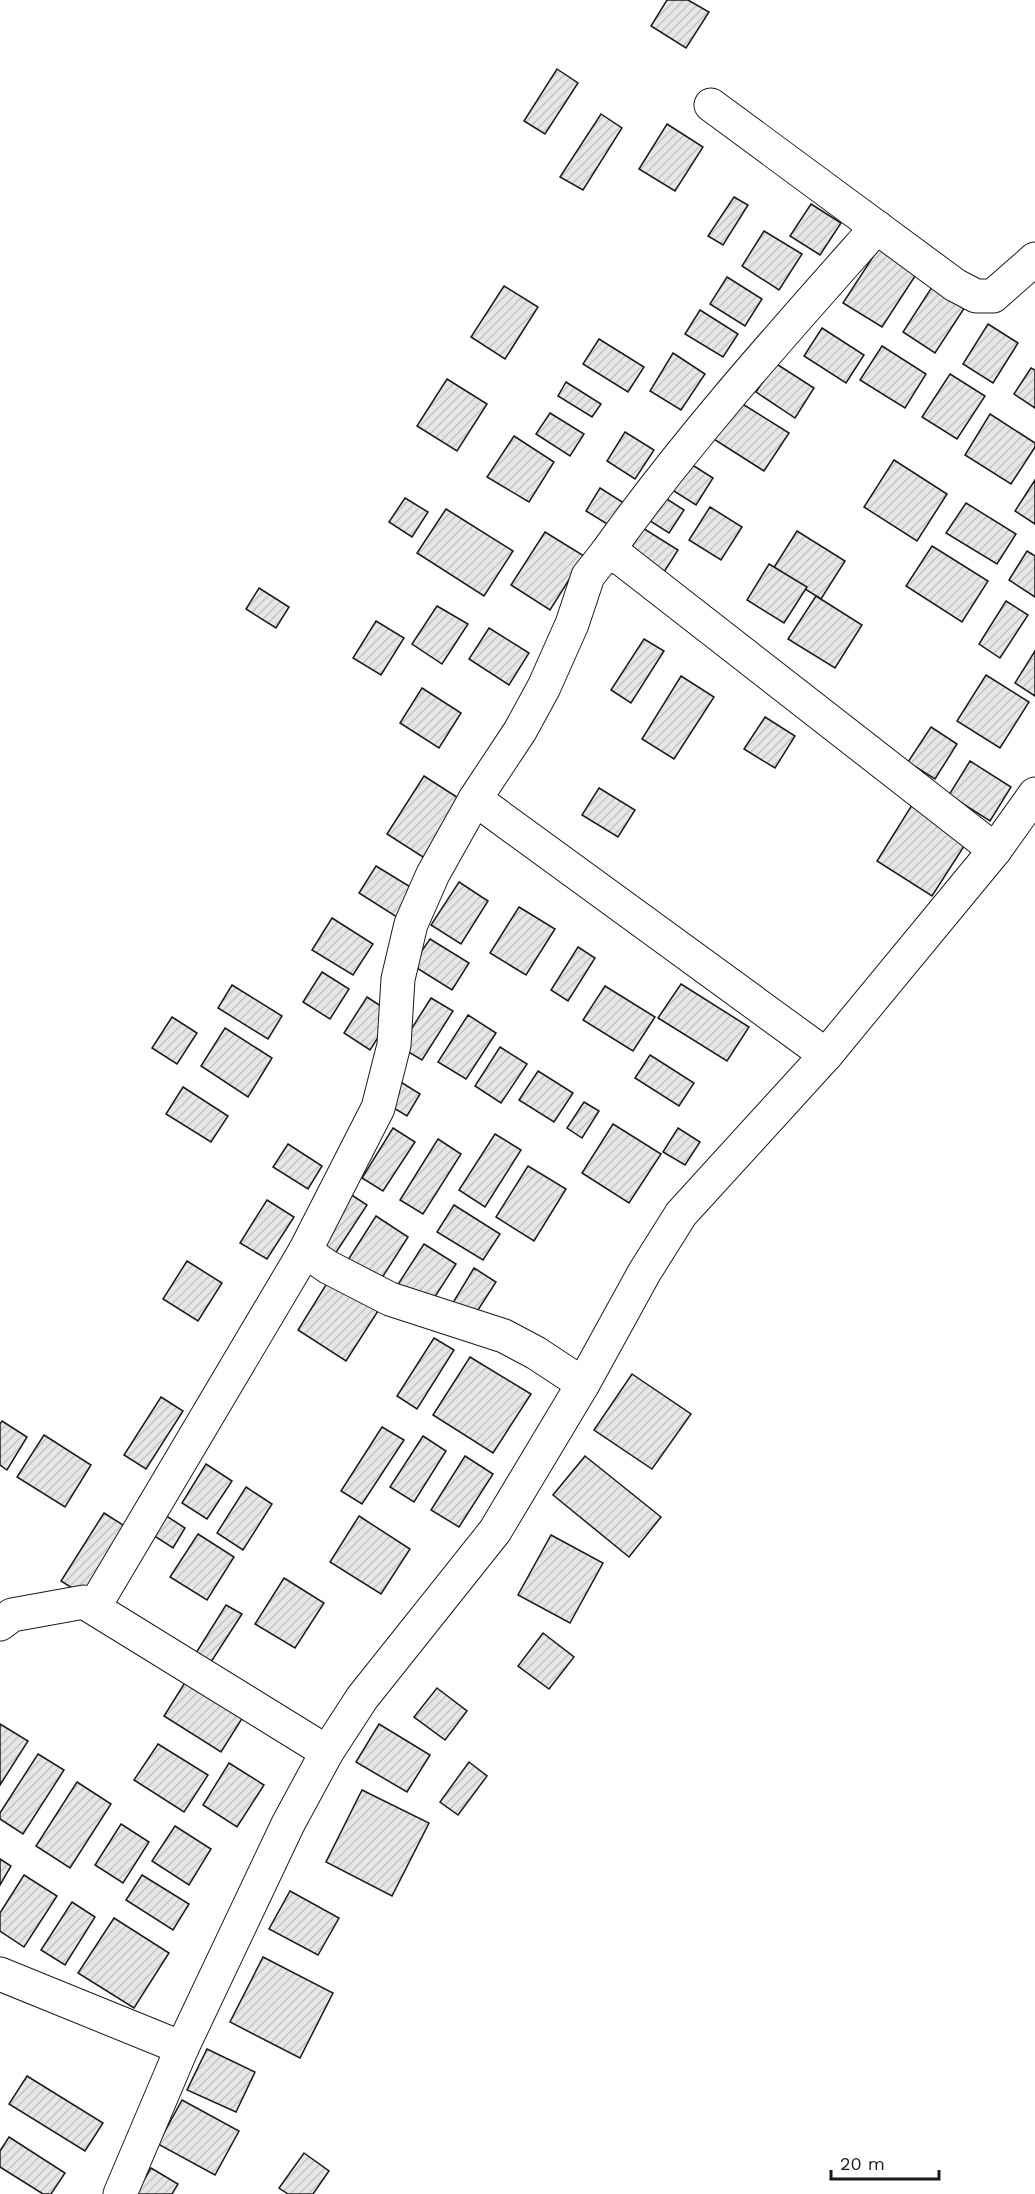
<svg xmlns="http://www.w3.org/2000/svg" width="1035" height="2194" viewBox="0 0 1035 2194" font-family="'Work Sans',sans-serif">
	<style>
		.building { fill: url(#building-hatch); stroke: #1a1a1a; stroke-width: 1.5 }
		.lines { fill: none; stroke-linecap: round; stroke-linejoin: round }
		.minor-casing { stroke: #1a1a1a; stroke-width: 35 }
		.minor { stroke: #fff; stroke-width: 33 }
	</style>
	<defs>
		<pattern id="building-hatch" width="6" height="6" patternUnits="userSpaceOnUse" patternTransform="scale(1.5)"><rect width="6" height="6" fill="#e6e6e6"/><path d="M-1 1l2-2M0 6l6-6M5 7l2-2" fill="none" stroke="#c5c5c5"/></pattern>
	</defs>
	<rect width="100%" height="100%" fill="#fff"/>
	<!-- building -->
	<g class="building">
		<polygon points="667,0 688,0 709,12 686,48 651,26"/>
		<polygon points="557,69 578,83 545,134 524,121"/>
		<polygon points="601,114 622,128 583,190 560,177"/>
		<polygon points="667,124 703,147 675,191 639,169"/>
		<polygon points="734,197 748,205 723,245 708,236"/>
		<polygon points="811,204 841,223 820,255 790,236"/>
		<polygon points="764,231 802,254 779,290 742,266"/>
		<polygon points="880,246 919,270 882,327 843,303"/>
		<polygon points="727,277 762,299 745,326 710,304"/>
		<polygon points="504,286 538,307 505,359 471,337"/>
		<polygon points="932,287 965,307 935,353 903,332"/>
		<polygon points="700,310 738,334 723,357 685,334"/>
		<polygon points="988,324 1018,343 993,383 963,364"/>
		<polygon points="822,328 864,355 846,383 804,356"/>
		<polygon points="599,339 644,367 628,392 583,364"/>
		<polygon points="882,346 926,374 905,408 860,380"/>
		<polygon points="673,353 705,374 681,410 650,391"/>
		<polygon points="775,363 814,388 795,418 756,392"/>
		<polygon points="1031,368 1035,370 1035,408 1014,394"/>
		<polygon points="950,374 985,396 957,439 922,417"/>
		<polygon points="447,379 487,404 457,451 417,426"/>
		<polygon points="566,382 601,404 592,417 558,396"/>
		<polygon points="733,398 789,433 764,471 709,436"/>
		<polygon points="550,413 584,434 570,456 536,434"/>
		<polygon points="990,414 1035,443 1035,447 1011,484 965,455"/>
		<polygon points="625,432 654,450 635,479 607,461"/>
		<polygon points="514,436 554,462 529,502 487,477"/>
		<polygon points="683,459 713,478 696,505 666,486"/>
		<polygon points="894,460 947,494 917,541 864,507"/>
		<polygon points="1035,480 1035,524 1015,511"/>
		<polygon points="600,488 627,505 612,527 586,511"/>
		<polygon points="659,494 684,510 669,533 644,517"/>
		<polygon points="405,498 428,512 412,537 389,522"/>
		<polygon points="966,503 1016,534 997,564 946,533"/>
		<polygon points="710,507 742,527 721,560 689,540"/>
		<polygon points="446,509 513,551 484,596 417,553"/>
		<polygon points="638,525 678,550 659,580 619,555"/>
		<polygon points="797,531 845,561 821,599 773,569"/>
		<polygon points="545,532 584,556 550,610 511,585"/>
		<polygon points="932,546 988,581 962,622 906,586"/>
		<polygon points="1027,551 1035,556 1035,597 1009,580"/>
		<polygon points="769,564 807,587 784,623 747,600"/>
		<polygon points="259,588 289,607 276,628 246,609"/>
		<polygon points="816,596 862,625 835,668 788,639"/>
		<polygon points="1006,601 1028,615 1000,658 979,644"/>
		<polygon points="437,606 468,624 442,664 412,644"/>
		<polygon points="376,621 404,638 381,675 353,658"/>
		<polygon points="489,628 529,653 509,685 469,659"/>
		<polygon points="644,639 664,651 631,703 611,690"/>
		<polygon points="1035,651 1035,696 1015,683"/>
		<polygon points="986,675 1029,702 1000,748 957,721"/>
		<polygon points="681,676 714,697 674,759 642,739"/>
		<polygon points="422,688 461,713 439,748 400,723"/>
		<polygon points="765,717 795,736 775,768 744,749"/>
		<polygon points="931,727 957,744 935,779 908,762"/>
		<polygon points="970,761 1011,787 990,821 949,795"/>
		<polygon points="424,776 463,801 426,859 387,834"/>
		<polygon points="599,788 635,810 618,837 582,815"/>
		<polygon points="912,805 968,840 932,896 877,861"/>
		<polygon points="376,866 417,891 400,919 359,893"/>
		<polygon points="459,882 488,901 461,944 431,925"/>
		<polygon points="519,907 555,929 526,975 490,953"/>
		<polygon points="332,918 373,944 353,975 312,950"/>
		<polygon points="430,939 469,963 452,990 412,965"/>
		<polygon points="578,947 595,958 568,1001 551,990"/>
		<polygon points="322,972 349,989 330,1019 303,1002"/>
		<polygon points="681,984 749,1027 727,1061 658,1018"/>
		<polygon points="232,985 282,1016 268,1039 218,1008"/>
		<polygon points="605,986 655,1017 633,1051 583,1020"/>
		<polygon points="367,997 393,1014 370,1050 344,1033"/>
		<polygon points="431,998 453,1011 422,1060 400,1047"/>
		<polygon points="468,1015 496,1033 466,1079 438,1062"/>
		<polygon points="172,1017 197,1033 177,1064 152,1048"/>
		<polygon points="225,1028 272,1058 248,1097 201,1066"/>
		<polygon points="500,1047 527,1064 501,1103 475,1086"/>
		<polygon points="650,1055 694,1083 679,1106 635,1078"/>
		<polygon points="538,1071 573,1093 554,1122 519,1100"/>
		<polygon points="396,1079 420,1094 407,1116 382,1101"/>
		<polygon points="183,1087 228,1116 211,1142 166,1114"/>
		<polygon points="584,1102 599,1111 582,1138 567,1128"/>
		<polygon points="613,1124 661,1154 629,1203 582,1173"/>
		<polygon points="393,1128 415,1142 383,1191 362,1178"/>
		<polygon points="678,1128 700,1142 685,1165 663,1152"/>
		<polygon points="495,1134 521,1150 485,1207 459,1190"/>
		<polygon points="438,1139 461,1154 423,1214 400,1200"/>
		<polygon points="288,1144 322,1166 308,1189 273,1167"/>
		<polygon points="528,1166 566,1189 534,1241 496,1217"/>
		<polygon points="344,1190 367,1205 335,1254 312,1240"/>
		<polygon points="267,1200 294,1217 267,1259 240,1243"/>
		<polygon points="454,1205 500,1234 483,1260 437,1232"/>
		<polygon points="376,1216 408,1237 380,1281 348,1260"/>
		<polygon points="424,1244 456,1264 429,1306 397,1286"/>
		<polygon points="187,1261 222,1283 198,1321 163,1299"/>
		<polygon points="474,1268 496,1282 469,1324 448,1311"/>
		<polygon points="329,1280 378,1311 346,1361 298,1330"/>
		<polygon points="434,1338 454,1350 417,1409 397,1396"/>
		<polygon points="470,1357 531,1394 493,1453 433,1415"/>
		<polygon points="632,1374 691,1414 652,1469 594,1430"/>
		<polygon points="161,1397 183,1411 146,1469 124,1455"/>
		<polygon points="2,1421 27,1437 7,1470 0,1465 0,1424"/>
		<polygon points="382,1427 404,1440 362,1504 341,1491"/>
		<polygon points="44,1435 91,1465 65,1507 17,1477"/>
		<polygon points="423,1436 446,1451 414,1502 390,1487"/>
		<polygon points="465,1456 493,1474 459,1527 431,1510"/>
		<polygon points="585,1456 661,1517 629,1557 553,1495"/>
		<polygon points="206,1464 232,1481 207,1519 182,1503"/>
		<polygon points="246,1487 272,1504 243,1550 217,1533"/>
		<polygon points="154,1508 185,1528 173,1548 142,1528"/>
		<polygon points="104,1513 134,1532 91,1600 61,1581"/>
		<polygon points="359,1516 410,1549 381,1594 330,1562"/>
		<polygon points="198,1534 234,1557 207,1600 170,1577"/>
		<polygon points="551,1535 603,1563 570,1623 518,1595"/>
		<polygon points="284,1578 324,1603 295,1648 255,1624"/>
		<polygon points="226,1605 242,1614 211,1662 196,1653"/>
		<polygon points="543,1633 574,1657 549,1689 518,1666"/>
		<polygon points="186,1681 243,1717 221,1752 164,1716"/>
		<polygon points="437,1688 467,1711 445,1740 414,1717"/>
		<polygon points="0,1724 28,1741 0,1785"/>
		<polygon points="379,1724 430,1755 407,1792 356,1762"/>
		<polygon points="158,1744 208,1775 184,1812 134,1780"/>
		<polygon points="38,1754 64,1770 23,1834 0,1819 0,1813"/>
		<polygon points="469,1762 487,1776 458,1815 440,1802"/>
		<polygon points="229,1763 264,1785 237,1827 203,1805"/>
		<polygon points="77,1782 111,1804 70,1868 36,1846"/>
		<polygon points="362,1790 429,1823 392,1896 326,1862"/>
		<polygon points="121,1824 149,1842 123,1883 95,1865"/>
		<polygon points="175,1826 211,1849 189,1885 152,1861"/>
		<polygon points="0,1859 11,1866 0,1885"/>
		<polygon points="24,1875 57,1896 24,1947 0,1931 0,1913"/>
		<polygon points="142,1875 189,1904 173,1930 126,1900"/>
		<polygon points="290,1891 339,1918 318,1955 269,1929"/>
		<polygon points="72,1902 95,1917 65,1965 41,1950"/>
		<polygon points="114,1918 169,1953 134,2008 78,1973"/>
		<polygon points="263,1957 333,1993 300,2058 230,2022"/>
		<polygon points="207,2049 255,2072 236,2112 187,2090"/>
		<polygon points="27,2076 103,2123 85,2151 9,2104"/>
		<polygon points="182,2100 239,2131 215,2175 158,2144"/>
		<polygon points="9,2137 65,2173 51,2194 43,2194 0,2167 0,2151"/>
		<polygon points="304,2153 329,2171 313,2194 288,2194 279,2188"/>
		<polygon points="151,2168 178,2184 172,2194 136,2194"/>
	</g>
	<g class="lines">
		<defs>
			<g id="minor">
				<polyline points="711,105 955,285 976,296 993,296 1035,259"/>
				<path d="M607,552C689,437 783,333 877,227"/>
				<polyline points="475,799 826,1055"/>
				<polyline points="305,1251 328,1267 390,1299 504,1336 536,1353 583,1384"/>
				<polyline points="94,1607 305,1251 378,1108 394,1045 398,979 411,924 433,874 475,799 520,731 544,687 572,624 588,576 607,552 623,560 995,850"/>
				<polyline points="0,1624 12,1615 84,1602 327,1752"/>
				<polyline points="0,1974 182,2048"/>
				<polyline points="120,2194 182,2048 288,1824 327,1752 362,1698 495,1531 583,1384 644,1273 681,1214 826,1055 995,850 1035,794"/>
			</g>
		</defs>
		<!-- minor casing -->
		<use href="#minor" class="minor-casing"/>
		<!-- minor -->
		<use href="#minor" class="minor"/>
	</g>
	<!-- scale -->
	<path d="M831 2170v9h108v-9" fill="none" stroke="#1a1a1a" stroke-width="3"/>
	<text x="840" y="2170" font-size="18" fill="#1a1a1a" stroke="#ffffff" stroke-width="4.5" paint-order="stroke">20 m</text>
</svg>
